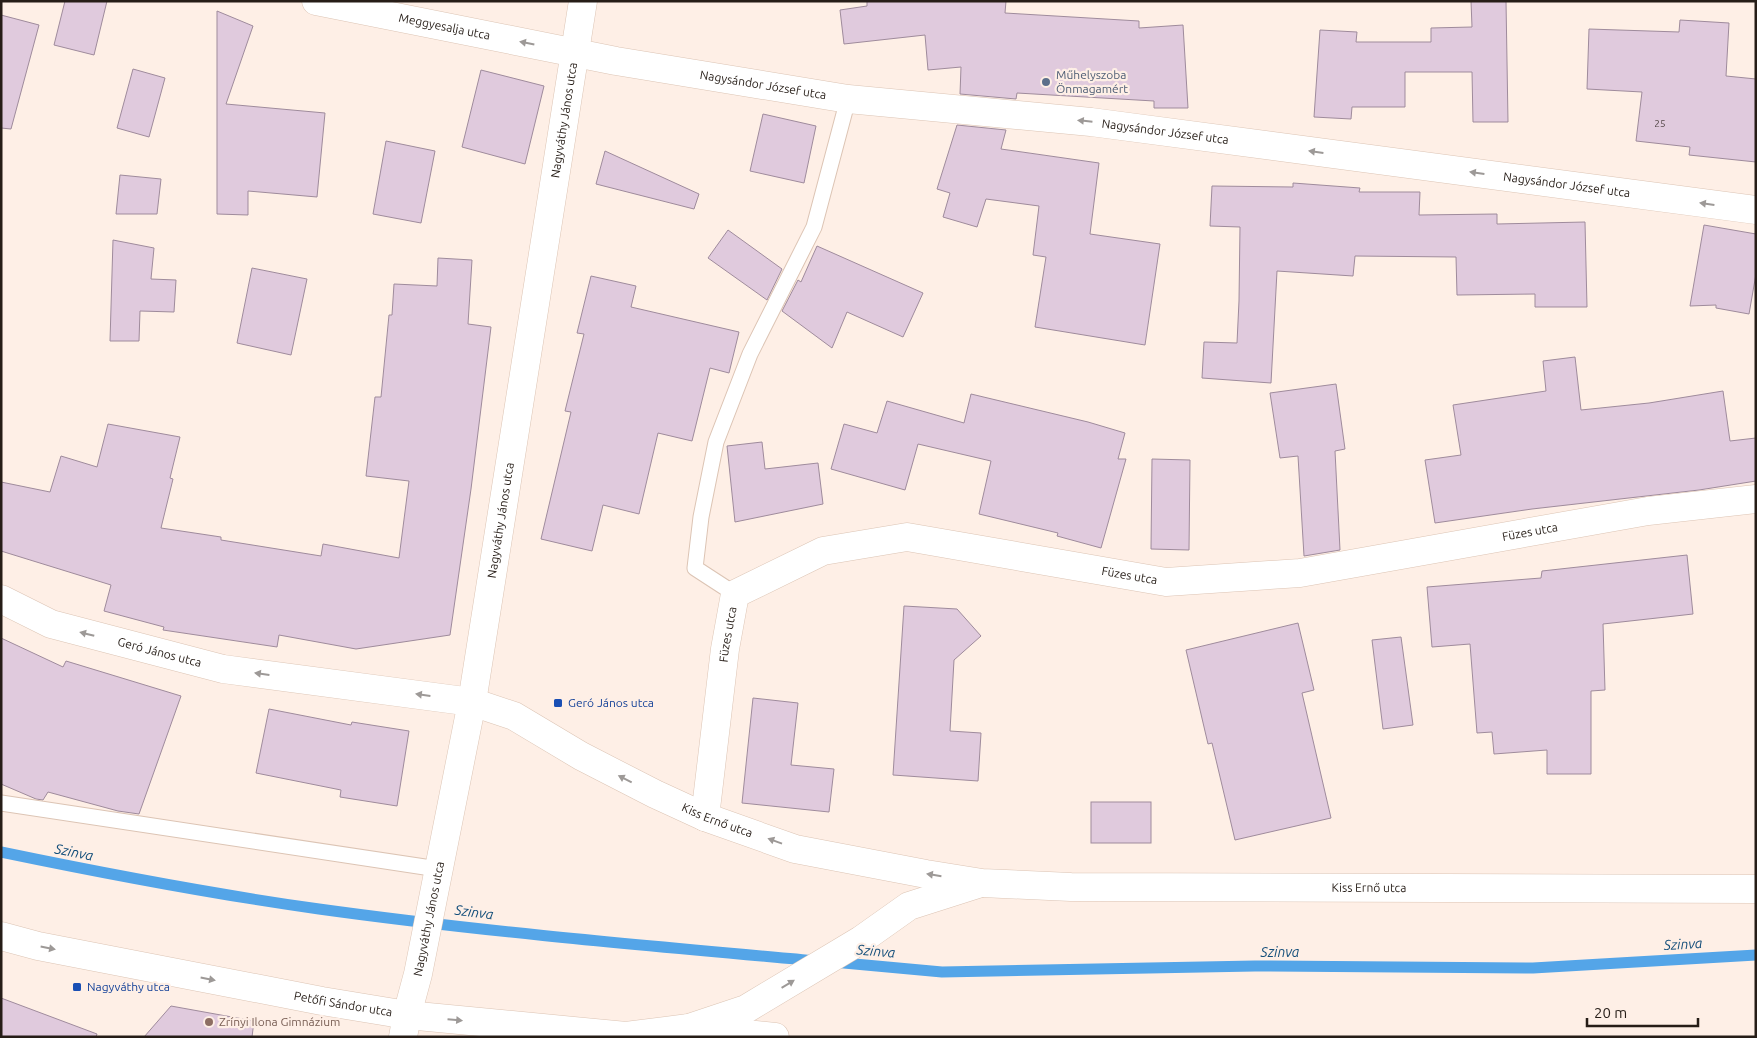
<svg xmlns="http://www.w3.org/2000/svg" width="1757" height="1038" viewBox="0 0 1757 1038" font-family="Ubuntu,sans-serif">
	<style>
		.lines { fill: none; stroke-linecap: round; stroke-linejoin: round }
		.stream { stroke: #54a5e8; stroke-width: 11 }
		.building { fill: #e0cadd; stroke: #9f8b9c }
		.service-casing { stroke: #dcc4b4; stroke-width: 17 }
		.minor-casing { stroke: #dcc4b4; stroke-width: 29 }
		.tertiary-casing { stroke: #dcc4b4; stroke-width: 29 }
		.service { stroke: #fff; stroke-width: 15 }
		.minor { stroke: #fff; stroke-width: 28 }
		.tertiary { stroke: #fff; stroke-width: 28 }
		.oneway { fill: #9d9997 }
		.service-dot { fill: #5c6f8a; stroke: #feefe6; stroke-width: 2 }
		.transit-dot { fill: #1a4fb4; stroke: #feefe6; stroke-width: 2 }
		.education-dot { fill: #8d6e63; stroke: #feefe6; stroke-width: 2 }
		.labels { text-anchor: middle; stroke-width: 4.5; stroke-linejoin: round; paint-order: stroke }
		.number-label { font-size: 10px; fill: #544848 }
		.street-label { font-size: 12px; fill: #261d17; stroke: #feefe6 }
		.service-label { font-size: 12px; fill: #4e5e75; stroke: #feefe6; text-anchor: start }
		.transit-label { font-size: 12px; fill: #164399; stroke: #feefe6; text-anchor: start }
		.education-label { font-size: 12px; fill: #785e54; stroke: #feefe6; text-anchor: start }
		.water-label { font-size: 14px; font-style: italic; fill: #134e7a; stroke: #feefe6 }
	</style>
	<rect width="100%" height="100%" fill="#feefe6"/>
	<g class="lines">
		<!-- stream -->
		<g class="stream">
			<path d="M1,852C107,874 212,894 319,909C485,932 651,946 817,961"/>
			<polyline points="833,962 942,972 1255,966 1533,968 1756,955"/>
		</g>
	</g>
	<!-- building -->
	<g class="building">
		<polygon points="65,1 107,1 94,55 54,45"/>
		<polygon points="867,1 1006,1 1005,13 1139,21 1139,28 1183,25 1188,108 1154,108 1154,101 1017,93 1016,99 960,94 961,67 928,70 925,35 844,44 840,10 867,6"/>
		<polygon points="1471,1 1506,1 1508,122 1473,122 1472,72 1405,72 1405,107 1352,107 1351,119 1314,117 1320,30 1357,32 1356,42 1431,42 1431,28 1472,27"/>
		<polygon points="217,11 253,26 226,104 325,113 317,197 248,191 248,215 217,214"/>
		<polygon points="1,15 39,25 11,129 1,128"/>
		<polygon points="1680,20 1729,23 1726,76 1756,79 1756,162 1689,155 1690,147 1636,141 1642,92 1587,89 1589,29 1679,32"/>
		<polygon points="133,69 165,78 149,137 117,128"/>
		<polygon points="481,70 544,86 525,164 462,147"/>
		<polygon points="763,114 816,126 804,183 750,171"/>
		<polygon points="957,125 1006,130 1001,149 1099,163 1090,234 1160,244 1145,345 1035,327 1046,257 1033,255 1039,206 986,199 977,227 943,217 950,193 937,189"/>
		<polygon points="386,141 435,151 421,223 373,214"/>
		<polygon points="605,151 699,194 694,209 596,184"/>
		<polygon points="120,175 161,179 157,214 116,214"/>
		<polygon points="1293,183 1360,188 1359,192 1420,192 1419,215 1497,214 1497,224 1585,222 1587,307 1535,307 1535,294 1457,295 1456,257 1355,256 1353,276 1277,271 1271,383 1202,378 1204,342 1237,343 1239,301 1240,227 1210,226 1212,186 1293,187"/>
		<polygon points="1704,225 1756,234 1756,274 1749,314 1716,308 1716,305 1690,306"/>
		<polygon points="728,230 782,269 767,300 708,258"/>
		<polygon points="113,240 154,248 151,279 176,280 174,312 140,311 139,341 110,341"/>
		<polygon points="817,246 923,293 903,337 847,312 832,348 782,311 798,280 801,282"/>
		<polygon points="438,258 472,260 468,324 491,327 471,489 450,635 356,649 279,635 277,647 163,630 164,627 104,611 111,585 1,551 1,482 50,492 61,456 97,467 108,424 180,437 170,478 173,479 161,528 221,537 221,540 321,556 323,544 399,558 409,481 366,476 375,397 381,397 389,315 392,315 394,284 437,286"/>
		<polygon points="252,268 307,279 291,355 237,343"/>
		<polygon points="591,276 636,286 631,307 739,332 729,373 710,368 692,441 658,433 639,514 603,505 592,551 541,539 571,412 565,411 584,334 577,333"/>
		<polygon points="1575,357 1581,410 1649,403 1723,391 1730,441 1756,438 1756,481 1699,490 1532,509 1435,523 1425,460 1461,455 1453,405 1546,391 1543,361"/>
		<polygon points="1336,384 1345,449 1335,451 1340,550 1304,556 1298,456 1280,458 1270,393"/>
		<polygon points="971,394 1088,422 1125,433 1118,459 1126,459 1101,548 1057,536 1058,533 979,514 991,461 918,444 905,490 831,469 844,424 877,433 887,401 964,423"/>
		<polygon points="762,442 765,469 818,463 823,504 735,522 727,446"/>
		<polygon points="1152,459 1190,460 1189,550 1151,549"/>
		<polygon points="1687,555 1693,614 1603,624 1605,690 1591,691 1591,774 1547,774 1547,750 1494,754 1492,732 1477,733 1470,644 1432,647 1427,587 1541,578 1542,571"/>
		<polygon points="904,606 957,609 981,636 954,660 950,731 981,733 978,781 893,775"/>
		<polygon points="1298,623 1314,690 1302,693 1331,818 1235,840 1212,743 1208,744 1186,650"/>
		<polygon points="1401,637 1413,725 1383,729 1372,640"/>
		<polygon points="1,638 63,667 66,661 181,696 139,814 118,811 48,792 43,800 36,799 1,784"/>
		<polygon points="753,698 798,703 791,765 834,769 829,812 742,803"/>
		<polygon points="269,709 351,725 352,722 409,731 397,806 340,797 341,790 256,773"/>
		<rect x="1091" y="802" width="60" height="41"/>
		<polygon points="1,998 97,1034 96,1037 1,1037"/>
		<polygon points="171,1006 254,1021 252,1037 144,1037"/>
	</g>
	<g class="lines">
		<defs>
			<g id="service">
				<polyline points="735,594 695,568 701,517 716,442 750,354 814,227 848,99"/>
				<polyline points="1,803 438,869"/>
			</g>
			<g id="minor">
				<path id="s1" d="M316,1L616,61L848,99L1091,122L1756,210"/>
				<path id="s2" d="M472,702L583,1"/>
				<path id="s3" d="M705,817L725,649L735,594L823,551L907,537L1166,582L1300,573L1648,511L1756,499"/>
				<polyline points="689,1028 775,1037"/>
			</g>
			<g id="tertiary">
				<path id="s4" d="M1,599L51,624L223,669L472,702L514,716L581,756L655,794L705,817L795,849L926,874L982,883L1071,887L1756,889"/>
				<path id="s5" d="M1,936L38,946L322,1001L407,1015L626,1036L689,1028L746,1009L861,940L909,906L978,884"/>
				<path id="s6" d="M403,1037L407,1015L418,974L472,702"/>
			</g>
		</defs>
		<!-- service casing -->
		<use href="#service" class="service-casing"/>
		<!-- minor casing -->
		<use href="#minor" class="minor-casing"/>
		<!-- tertiary casing -->
		<use href="#tertiary" class="tertiary-casing"/>
		<!-- service -->
		<use href="#service" class="service"/>
		<!-- minor -->
		<use href="#minor" class="minor"/>
		<!-- tertiary -->
		<use href="#tertiary" class="tertiary"/>
	</g>
	<!-- one-way arrows -->
	<defs><path id="oneway-solid" d="M-6-.8H1V-3.2L6.5 0L1 3.2V.8H-6Z" transform="scale(1.25)"/></defs>
	<g class="oneway">
		<use href="#oneway-solid" transform="translate(527 43) rotate(-169)"/>
		<use href="#oneway-solid" transform="translate(1085 121) rotate(-174)"/>
		<use href="#oneway-solid" transform="translate(1316 152) rotate(-172)"/>
		<use href="#oneway-solid" transform="translate(1477 173) rotate(-172)"/>
		<use href="#oneway-solid" transform="translate(1707 204) rotate(-172)"/>
		<use href="#oneway-solid" transform="translate(87 634) rotate(-166)"/>
		<use href="#oneway-solid" transform="translate(262 674) rotate(-172)"/>
		<use href="#oneway-solid" transform="translate(423 695) rotate(-172)"/>
		<use href="#oneway-solid" transform="translate(625 779) rotate(-153)"/>
		<use href="#oneway-solid" transform="translate(775 841) rotate(-160)"/>
		<use href="#oneway-solid" transform="translate(934 875) rotate(-171)"/>
		<use href="#oneway-solid" transform="translate(48 948) rotate(11)"/>
		<use href="#oneway-solid" transform="translate(208 979) rotate(11)"/>
		<use href="#oneway-solid" transform="translate(788 984) rotate(-31)"/>
		<use href="#oneway-solid" transform="translate(455 1020) rotate(5)"/>
	</g>
	<!-- markers -->
	<circle class="service-dot" cx="1046" cy="82" r="5"/>
	<g class="transit-dot">
		<rect x="553" y="698" width="10" height="10" rx="2.5"/>
		<rect x="72" y="982" width="10" height="10" rx="2.5"/>
	</g>
	<circle class="education-dot" cx="209" cy="1022" r="5"/>
	<g class="labels">
		<!-- number labels -->
		<g class="number-label">
			<text x="1660" y="127">25</text>
		</g>
		<!-- street labels -->
		<g class="street-label">
			<text dy="4" stroke="none"><textPath href="#s1" startOffset="131">Meggyesalja utca</textPath></text>
			<text dy="4" stroke="none"><textPath href="#s1" startOffset="455">Nagysándor József utca</textPath></text>
			<text dy="4" stroke="none"><textPath href="#s2" startOffset="589">Nagyváthy János utca</textPath></text>
			<text dy="4" stroke="none"><textPath href="#s1" startOffset="860">Nagysándor József utca</textPath></text>
			<text dy="4" stroke="none"><textPath href="#s1" startOffset="1265">Nagysándor József utca</textPath></text>
			<text dy="4" stroke="none"><textPath href="#s2" startOffset="184">Nagyváthy János utca</textPath></text>
			<text dy="4" stroke="none"><textPath href="#s3" startOffset="1039">Füzes utca</textPath></text>
			<text dy="4" stroke="none"><textPath href="#s3" startOffset="634">Füzes utca</textPath></text>
			<text dy="4" stroke="none"><textPath href="#s3" startOffset="184">Füzes utca</textPath></text>
			<text dy="4" stroke="none"><textPath href="#s4" startOffset="168">Geró János utca</textPath></text>
			<text dy="4" stroke="none"><textPath href="#s4" startOffset="758">Kiss Ernő utca</textPath></text>
			<text dy="4" stroke="none"><textPath href="#s4" startOffset="1418">Kiss Ernő utca</textPath></text>
			<text dy="4" stroke="none"><textPath href="#s6" startOffset="121">Nagyváthy János utca</textPath></text>
			<text dy="4" stroke="none"><textPath href="#s5" startOffset="349">Petőfi Sándor utca</textPath></text>
		</g>
		<!-- service labels -->
		<g class="service-label">
			<text x="1056" y="79">Műhelyszoba<tspan x="1056" dy="14">Önmagamért</tspan></text>
		</g>
		<!-- transit labels -->
		<g class="transit-label">
			<text x="568" y="707">Geró János utca</text>
			<text x="87" y="991">Nagyváthy utca</text>
		</g>
		<!-- education labels -->
		<g class="education-label">
			<text x="219" y="1026">Zrínyi Ilona Gimnázium</text>
		</g>
		<!-- water labels -->
		<g class="water-label">
			<text transform="translate(74 852) rotate(11)" y="5">Szinva</text>
			<text transform="translate(474 912) rotate(7)" y="5">Szinva</text>
			<text transform="translate(1683 944) rotate(-3)" y="5">Szinva</text>
			<text transform="translate(876 951) rotate(5)" y="5">Szinva</text>
			<text x="1280" y="957">Szinva</text>
		</g>
	</g>
	<!-- border -->
	<rect width="1757" height="1038" fill="none" stroke="#261d17" stroke-width="5"/>
	<!-- scale -->
	<path d="M1587 1018v8h111v-8" fill="none" stroke="#261d17" stroke-width="2.5"/>
	<text x="1594" y="1018" font-size="15" fill="#261d17" stroke="#feefe6" stroke-width="4" paint-order="stroke">20 m</text>
</svg>
